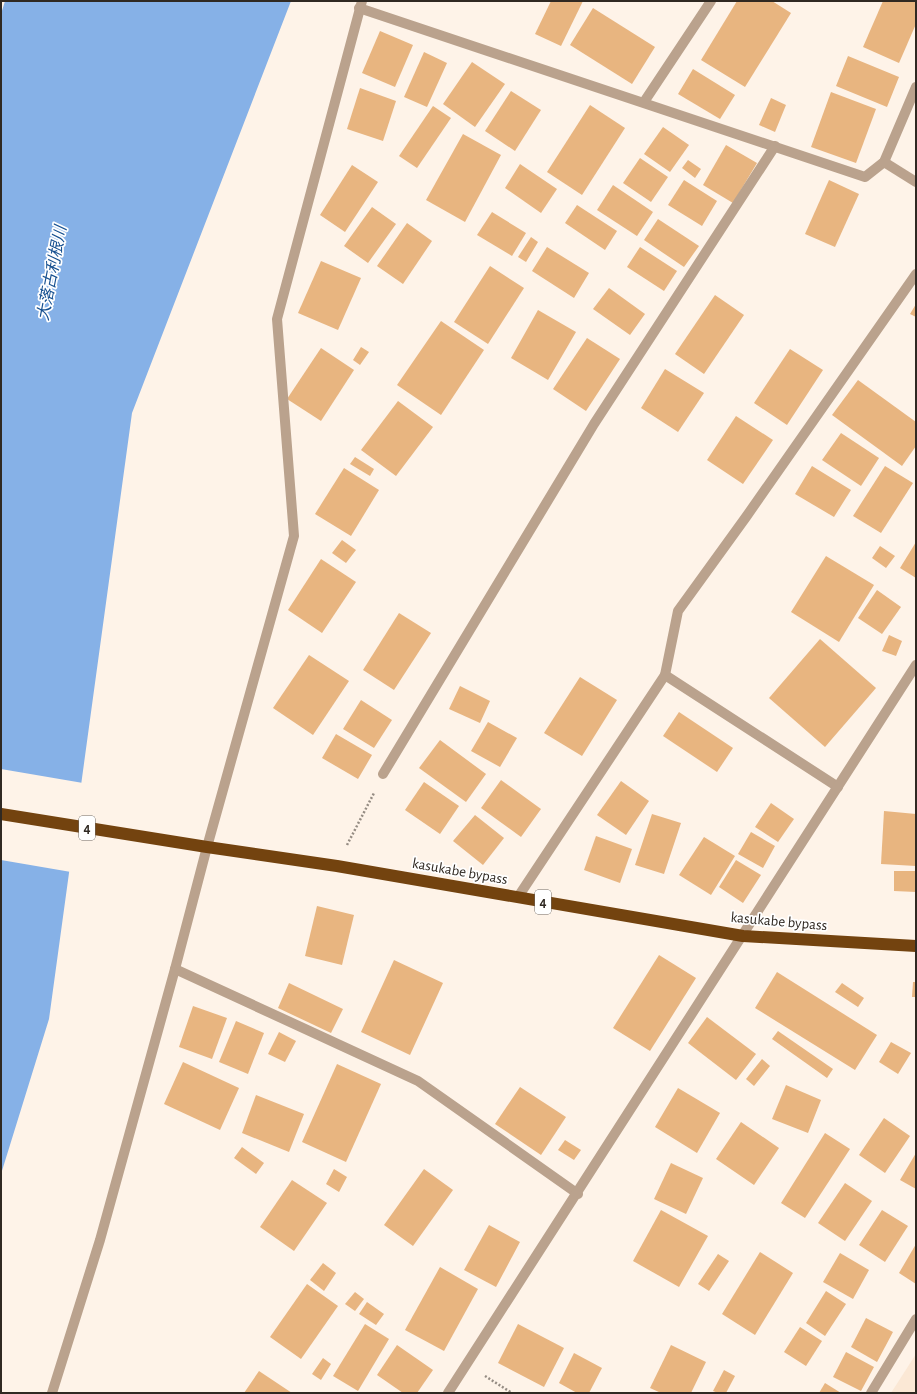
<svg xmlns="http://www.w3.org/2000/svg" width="917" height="1394" viewBox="0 0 917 1394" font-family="'Alegreya Sans','Noto Sans JP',sans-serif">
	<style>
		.built { fill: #fbe8d5 }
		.water { fill: #86b1e7 }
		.pier { fill: #fef3e8 }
		.building { fill: #e8b580 }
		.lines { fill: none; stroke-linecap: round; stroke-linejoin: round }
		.path { stroke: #958c83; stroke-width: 2.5; stroke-dasharray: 2 2; stroke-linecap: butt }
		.minor { stroke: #baa28d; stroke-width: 10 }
		.highway { stroke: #73430f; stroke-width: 12 }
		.labels { text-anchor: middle; stroke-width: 3.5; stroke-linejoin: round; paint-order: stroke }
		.shield { fill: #fff; stroke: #6e6964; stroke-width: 1 }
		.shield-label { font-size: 14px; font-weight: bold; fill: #302922 }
		.street-label { font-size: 15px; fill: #302922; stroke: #fff }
		.water-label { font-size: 16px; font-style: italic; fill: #165090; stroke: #fff }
	</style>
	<rect width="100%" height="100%" fill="#fef3e8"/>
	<!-- built -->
	<polygon class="built" points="916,1354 916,1393 891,1393"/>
	<!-- water -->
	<polygon class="water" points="5,1 291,1 132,413 49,1019 1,1174 1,14"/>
	<!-- pier -->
	<polygon class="pier" points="1,769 83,783 71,872 1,860"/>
	<!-- building -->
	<g class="building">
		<polygon points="551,1 583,1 561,46 535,34"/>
		<polygon points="737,1 772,1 791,13 745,87 701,60"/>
		<polygon points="883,1 916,1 916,24 899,63 863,47"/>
		<polygon points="593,8 655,47 632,84 570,45"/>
		<polygon points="380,31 413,45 395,87 362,73"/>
		<polygon points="424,52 447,63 427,107 404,97"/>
		<polygon points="848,56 899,77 887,107 836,86"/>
		<polygon points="472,62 505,84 475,127 443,104"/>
		<polygon points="693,69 735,95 720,119 678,94"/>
		<polygon points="360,88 396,101 383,141 347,129"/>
		<polygon points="511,91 541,110 515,151 485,131"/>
		<polygon points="831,92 876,109 856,163 811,147"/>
		<polygon points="771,98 786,105 775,132 759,125"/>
		<polygon points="590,105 625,128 582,195 547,172"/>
		<polygon points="433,106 451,118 417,168 399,156"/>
		<polygon points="663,127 689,145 670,172 644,154"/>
		<polygon points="463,134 501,155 465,222 426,200"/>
		<polygon points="726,145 757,163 733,203 703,185"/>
		<polygon points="640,158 668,177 651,202 623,183"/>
		<polygon points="688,160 701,169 695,178 682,168"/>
		<polygon points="520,164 557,189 541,213 505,188"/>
		<polygon points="352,165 378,182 345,232 320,215"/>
		<polygon points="684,180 717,201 702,226 668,205"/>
		<polygon points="829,180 859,194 835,247 805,234"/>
		<polygon points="613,185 653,212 637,236 597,210"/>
		<polygon points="577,205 617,231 605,250 565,223"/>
		<polygon points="372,207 396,224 368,263 344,246"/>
		<polygon points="492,212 526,233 512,256 477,235"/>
		<polygon points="658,219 699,246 684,267 644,240"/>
		<polygon points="407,223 432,241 403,284 377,266"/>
		<polygon points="531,237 538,242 526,262 518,257"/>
		<polygon points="547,247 589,273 574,298 532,271"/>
		<polygon points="640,247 677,271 664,291 627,267"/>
		<polygon points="321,261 361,278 338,330 298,313"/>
		<polygon points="490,266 524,288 488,344 454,322"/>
		<polygon points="609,288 645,314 630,335 593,309"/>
		<polygon points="715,295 744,315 704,374 675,354"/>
		<polygon points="916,304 916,317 910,314"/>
		<polygon points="538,310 576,332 548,380 511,358"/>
		<polygon points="441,321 484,350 441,415 397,385"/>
		<polygon points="587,338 620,359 586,411 553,389"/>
		<polygon points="361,347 369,352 360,365 353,360"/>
		<polygon points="321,348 354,370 321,421 287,399"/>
		<polygon points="790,349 823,370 787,425 754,403"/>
		<polygon points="665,369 704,393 678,432 641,408"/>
		<polygon points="858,380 916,422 916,446 902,466 832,415"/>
		<polygon points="398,401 433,427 396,476 361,450"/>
		<polygon points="736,416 773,440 743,484 707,460"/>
		<polygon points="841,433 879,458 861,486 822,460"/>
		<polygon points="355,457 374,469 370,476 350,464"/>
		<polygon points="812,466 851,490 834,517 795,494"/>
		<polygon points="885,466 913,483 881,533 853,516"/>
		<polygon points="344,468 379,490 351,536 315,514"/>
		<polygon points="342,540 356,550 346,563 332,553"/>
		<polygon points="916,542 916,578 900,568"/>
		<polygon points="880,546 895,556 886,568 872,558"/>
		<polygon points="826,556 874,585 839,642 791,612"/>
		<polygon points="321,559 356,582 322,633 288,610"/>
		<polygon points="877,590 901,607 882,634 858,618"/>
		<polygon points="399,613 431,633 394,690 363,670"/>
		<polygon points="889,635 902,641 896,656 882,651"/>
		<polygon points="820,639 876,688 825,747 769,698"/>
		<polygon points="309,655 349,681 313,735 273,708"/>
		<polygon points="580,677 617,700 582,756 544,733"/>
		<polygon points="460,686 490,701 480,723 449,709"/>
		<polygon points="361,700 392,720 374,748 343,729"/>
		<polygon points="679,712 733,748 717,772 663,736"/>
		<polygon points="488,722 517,738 500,767 471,751"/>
		<polygon points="336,734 372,755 358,779 322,758"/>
		<polygon points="440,740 486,774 466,802 419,768"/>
		<polygon points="501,780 541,809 521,837 481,808"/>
		<polygon points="621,781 649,801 626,835 597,815"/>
		<polygon points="424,782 459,806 440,834 405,810"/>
		<polygon points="771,803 794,819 778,842 755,827"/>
		<polygon points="884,811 916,814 916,866 881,864"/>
		<polygon points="652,814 681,823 664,874 635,865"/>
		<polygon points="475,815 504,838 483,865 453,841"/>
		<polygon points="751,832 775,846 763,868 738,854"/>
		<polygon points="596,836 632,849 620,883 584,870"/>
		<polygon points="704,837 735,856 711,895 679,875"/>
		<polygon points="736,860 761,875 743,903 719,887"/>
		<polygon points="894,871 916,871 916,892 894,891"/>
		<polygon points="317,906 354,915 342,965 305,956"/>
		<polygon points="659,955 696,978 650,1051 613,1028"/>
		<polygon points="394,960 443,983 410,1055 361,1032"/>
		<polygon points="777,972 877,1035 855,1070 755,1008"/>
		<polygon points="913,982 916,982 916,997 912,997"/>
		<polygon points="289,983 343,1009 331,1033 278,1008"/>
		<polygon points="842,983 864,998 858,1007 835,992"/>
		<polygon points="193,1006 227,1018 212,1059 179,1047"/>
		<polygon points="707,1017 756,1054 736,1080 688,1043"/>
		<polygon points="236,1021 264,1033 248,1074 219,1062"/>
		<polygon points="778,1031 833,1069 827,1078 772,1039"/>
		<polygon points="279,1032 296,1041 285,1062 268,1054"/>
		<polygon points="891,1042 911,1053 898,1074 879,1062"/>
		<polygon points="762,1059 770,1066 754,1086 746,1079"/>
		<polygon points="183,1062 239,1088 220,1130 164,1104"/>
		<polygon points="337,1064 381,1084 346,1162 302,1142"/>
		<polygon points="786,1085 821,1100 808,1133 772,1119"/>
		<polygon points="520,1087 566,1117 541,1155 495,1124"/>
		<polygon points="678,1088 720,1113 697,1153 655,1127"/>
		<polygon points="256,1095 304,1114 289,1152 242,1133"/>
		<polygon points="884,1118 910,1136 885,1173 859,1155"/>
		<polygon points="741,1122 779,1148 754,1185 716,1159"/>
		<polygon points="825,1133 850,1149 805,1218 781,1203"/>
		<polygon points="565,1140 581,1150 574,1160 558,1150"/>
		<polygon points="242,1147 264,1163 256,1174 234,1158"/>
		<polygon points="916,1153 916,1189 900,1180"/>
		<polygon points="671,1163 703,1178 686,1214 654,1199"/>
		<polygon points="334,1169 347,1177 339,1192 326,1184"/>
		<polygon points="424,1169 453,1190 413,1246 384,1225"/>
		<polygon points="292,1180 327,1203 294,1251 260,1227"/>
		<polygon points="845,1183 872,1201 845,1241 818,1223"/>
		<polygon points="661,1210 708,1236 679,1287 633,1261"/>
		<polygon points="882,1210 908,1226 885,1262 859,1245"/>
		<polygon points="489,1225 520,1242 496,1287 464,1270"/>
		<polygon points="916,1244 916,1284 899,1273"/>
		<polygon points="760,1252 793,1273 755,1335 722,1314"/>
		<polygon points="840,1253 869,1270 853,1299 823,1282"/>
		<polygon points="718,1254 729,1261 709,1291 698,1284"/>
		<polygon points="323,1263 336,1273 324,1291 310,1280"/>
		<polygon points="440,1267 478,1289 444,1351 405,1330"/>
		<polygon points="307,1284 338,1306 301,1359 270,1337"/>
		<polygon points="826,1291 846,1304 825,1336 806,1323"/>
		<polygon points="355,1292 364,1299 355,1311 345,1304"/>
		<polygon points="367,1302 384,1314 376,1325 359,1314"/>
		<polygon points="866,1318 893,1332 877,1362 851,1347"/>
		<polygon points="365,1324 389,1339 358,1391 333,1376"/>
		<polygon points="518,1324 564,1348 544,1387 498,1363"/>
		<polygon points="800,1327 822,1341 806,1366 784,1352"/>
		<polygon points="397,1345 433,1370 417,1393 403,1393 377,1375"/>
		<polygon points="671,1345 706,1362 691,1393 661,1393 650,1388"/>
		<polygon points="846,1352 874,1367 861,1391 833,1377"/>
		<polygon points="574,1353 602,1368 589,1393 577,1393 559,1383"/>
		<polygon points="323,1358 331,1364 321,1380 312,1374"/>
		<polygon points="724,1370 735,1376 726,1393 718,1393 713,1391"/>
		<polygon points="259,1371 292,1393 244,1393"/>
		<polygon points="825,1383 841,1393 819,1393"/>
	</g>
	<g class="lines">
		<!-- path -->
		<g class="path">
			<polyline points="347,845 374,793"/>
			<polyline points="485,1376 512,1393"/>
		</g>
		<!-- minor -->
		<g class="minor">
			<polyline points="359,8 865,177 884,162 916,87"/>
			<polyline points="644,102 711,1"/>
			<polyline points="884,162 916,182"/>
			<polyline points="665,675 838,787"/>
			<polyline points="383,774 594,424 775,146"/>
			<polyline points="518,897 665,675 678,611 746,517 916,274"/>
			<polyline points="175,969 418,1081 578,1194"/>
			<polyline points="52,1393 100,1240 175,969 207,847 294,536 277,319 362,1"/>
			<polyline points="448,1393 916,665"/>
			<polyline points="871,1393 916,1319"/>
		</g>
		<!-- highway -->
		<polyline class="highway" points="1,814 207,847 337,866 743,936 916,946"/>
	</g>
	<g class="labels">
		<!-- shield labels -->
		<g class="shield">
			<rect x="79" y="816" width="16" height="24" rx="3"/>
			<rect x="535" y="890" width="16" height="24" rx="3"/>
		</g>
		<g class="shield-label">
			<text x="87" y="833">4</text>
			<text x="543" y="907">4</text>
		</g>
		<!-- street labels -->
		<g class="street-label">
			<text transform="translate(460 871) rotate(10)" y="5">kasukabe bypass</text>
			<text transform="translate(779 921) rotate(5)" y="5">kasukabe bypass</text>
		</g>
		<!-- water labels -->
		<g class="water-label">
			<text transform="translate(51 273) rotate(-79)" y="6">大落古利根川</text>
		</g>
	</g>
	<!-- border -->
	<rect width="917" height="1394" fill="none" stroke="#302922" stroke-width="4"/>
</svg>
